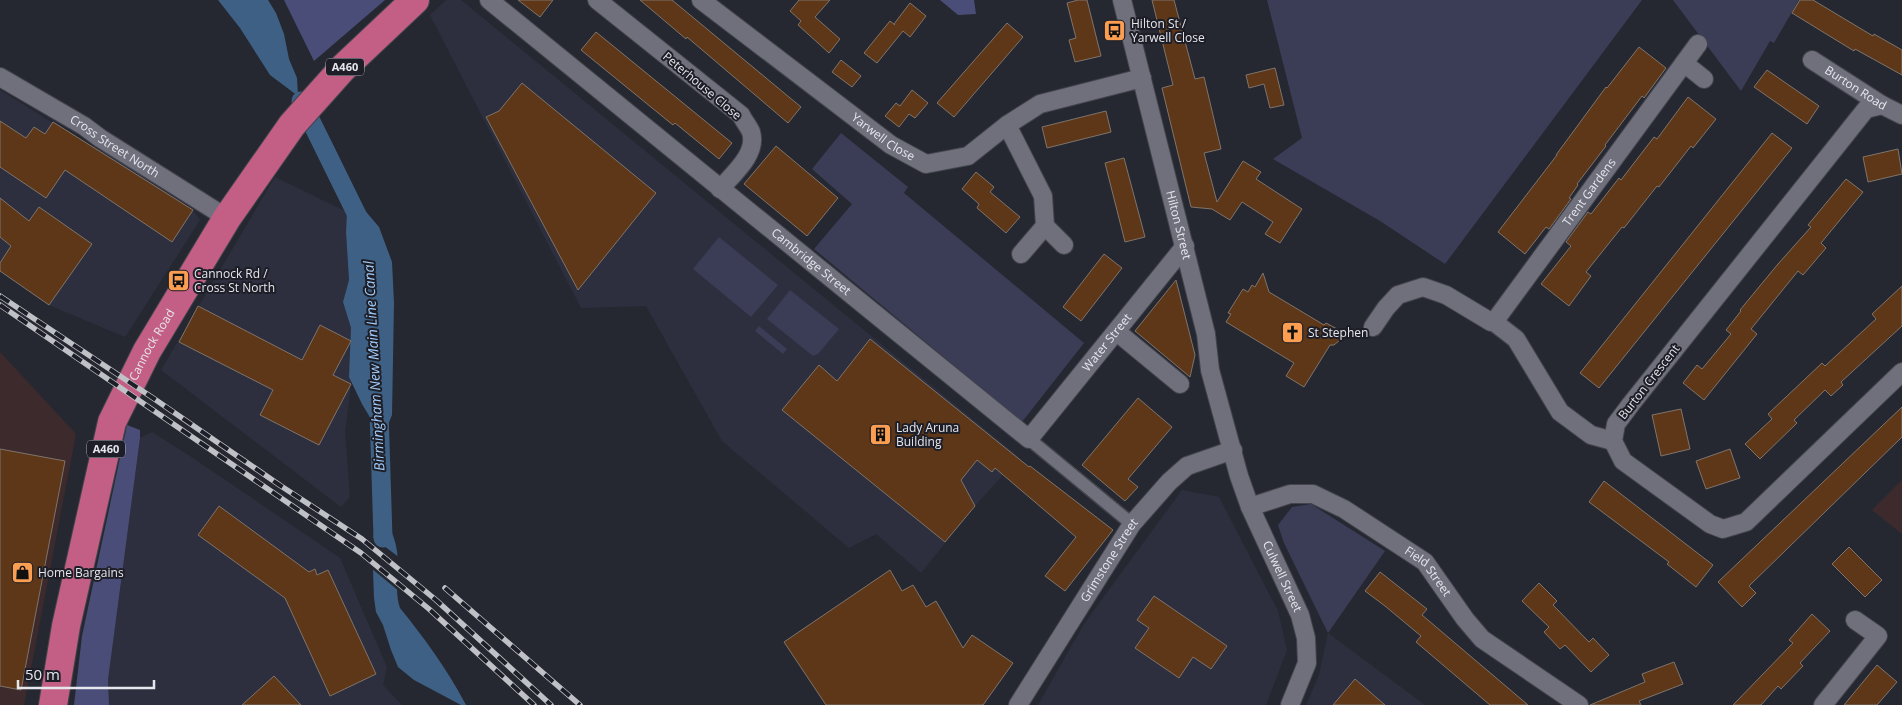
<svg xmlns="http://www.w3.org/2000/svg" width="1902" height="705" viewBox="0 0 1902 705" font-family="'Open Sans',sans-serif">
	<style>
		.commercial { fill: #3d2a2c }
		.built { fill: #2d2f3e }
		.green { fill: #3a3d55 }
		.forest { fill: #4a4d78 }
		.water { fill: #3e6084 }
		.pier { fill: #262831 }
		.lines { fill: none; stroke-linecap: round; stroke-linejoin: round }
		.canal { stroke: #3e6084; stroke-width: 19 }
		.building { fill: #5d3717; stroke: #7f746c }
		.pedestrian-casing { stroke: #43444c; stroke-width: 15 }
		.minor-casing { stroke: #43444c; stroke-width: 20 }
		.trunk-casing { stroke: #43444c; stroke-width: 30 }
		.pedestrian { stroke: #6f707c; stroke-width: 12 }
		.minor { stroke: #6f707c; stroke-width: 18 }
		.trunk { stroke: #c35f84; stroke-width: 28 }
		.rail-casing { stroke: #bfc1c7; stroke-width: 5.5 }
		.rail { stroke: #1d1e27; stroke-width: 4; stroke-dasharray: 11; stroke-linecap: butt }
		.labels { text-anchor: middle; stroke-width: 4; stroke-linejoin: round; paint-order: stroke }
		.shield { fill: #1d1e27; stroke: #aaabb2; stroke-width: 1 }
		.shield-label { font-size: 11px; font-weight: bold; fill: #e6e7ed }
		.poi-label { font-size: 12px; fill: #e6e7ed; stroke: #1d1e27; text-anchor: start }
		.street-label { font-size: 12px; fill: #e6e7ed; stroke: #1d1e27 }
		.water-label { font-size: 14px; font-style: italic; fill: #a1ccfb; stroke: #1d1e27 }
	</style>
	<rect width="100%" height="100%" fill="#262831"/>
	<!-- commercial -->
	<g class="commercial">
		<polygon points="0,352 76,434 24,705 0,705"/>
		<polygon points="1902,480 1902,534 1872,510"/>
	</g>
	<!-- built -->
	<g class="built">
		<polygon points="446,0 461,0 1019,457 975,506 921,573 876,534 849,548 722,441 646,306 581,308 430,15"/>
		<polygon points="0,90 85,143 108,153 193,210 200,220 125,337 49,305 0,271"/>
		<polygon points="275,177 347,212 346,232 349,280 343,302 351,328 351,384 345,432 350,497 341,507 161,370"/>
		<polygon points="152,432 193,458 340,558 387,667 383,685 402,705 109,705 108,680 140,438"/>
		<polygon points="1182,490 1219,497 1278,611 1287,650 1266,705 1038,705 1084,624"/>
		<polygon points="1328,633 1425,705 1306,705 1319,675"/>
	</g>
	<!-- green -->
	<g class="green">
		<polygon points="1267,0 1642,0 1445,264 1380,221 1273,159 1302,138"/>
		<polygon points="1673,0 1799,0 1774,43 1770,41 1741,91"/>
		<polygon points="841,133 908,187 904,193 1084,343 1022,422 814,249 852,204 812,169"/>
		<polygon points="719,237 778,285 751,317 693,269"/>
		<polygon points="790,290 839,329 818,354 813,356 767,319"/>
		<polygon points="759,326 787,349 783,354 755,331"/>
		<polygon points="1311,504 1385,551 1328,633 1284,543 1278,525 1292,507"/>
	</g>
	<!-- forest -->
	<g class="forest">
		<polygon points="284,0 385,0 314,61"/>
		<polygon points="940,0 974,0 976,14 958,15"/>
		<polygon points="127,425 140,430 140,438 108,680 109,705 74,705 82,636"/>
	</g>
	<!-- water -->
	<g class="water">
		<polygon points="218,0 268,0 276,13 284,34 289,59 297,78 298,96 270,75 240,28"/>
		<polygon points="352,203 362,207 379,227 392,262 394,303 392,415 387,427 380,434 362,404 349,377 351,328 343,302 349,280 346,232 347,212"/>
		<path d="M382,512C392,530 398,544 398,565C398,579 395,594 400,608C425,639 447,669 466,705H461L414,680L398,667L391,650L383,625L376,612L374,598L372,542L377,522Z"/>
	</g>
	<!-- pier -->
	<polygon class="pier" points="371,536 400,558 400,592 371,568 370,542"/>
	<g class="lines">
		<!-- canal -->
		<g class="canal">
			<polyline points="301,101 362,225"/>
			<polyline points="379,411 383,538"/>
		</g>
	</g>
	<!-- building -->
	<g class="building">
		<polygon points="518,0 553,0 540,17"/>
		<polygon points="640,0 672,0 801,107 788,123 687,37 686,39"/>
		<polygon points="799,0 830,0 815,17 840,39 829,53 798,25 801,21 790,11"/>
		<polygon points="1078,0 1087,0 1101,56 1075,62 1069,40 1076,38 1067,3"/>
		<polygon points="1152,0 1174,0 1195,79 1204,77 1221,149 1204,153 1217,202 1243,161 1261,172 1256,179 1302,209 1280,243 1265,234 1273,222 1242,202 1230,220 1212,209 1191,207 1162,88 1173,85"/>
		<polygon points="1800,0 1813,0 1873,36 1874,34 1902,50 1902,75 1855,49 1854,51 1792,13"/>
		<polygon points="910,3 926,16 910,37 903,31 877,63 864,53 890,21 895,25 894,24"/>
		<polygon points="1007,23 1023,37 954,117 937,103"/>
		<polygon points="596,32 732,143 719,159 675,123 673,125 581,50"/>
		<polygon points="1639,47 1666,68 1644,98 1642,96 1605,145 1606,146 1577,184 1578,185 1569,198 1571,199 1549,229 1546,227 1525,254 1498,232 1557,155 1556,155 1606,87 1607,88"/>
		<polygon points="841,60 861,76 852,87 832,72"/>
		<polygon points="1275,68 1284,105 1270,108 1264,84 1249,88 1246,75"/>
		<polygon points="1767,70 1819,106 1807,124 1754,87"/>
		<polygon points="522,83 656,193 578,290 486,117 499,111"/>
		<polygon points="912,90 928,103 915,118 909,114 899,127 885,116 896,103 900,106"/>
		<polygon points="1688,97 1716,119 1693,148 1691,146 1659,187 1657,186 1624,228 1622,227 1586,272 1591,276 1569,306 1541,284 1571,246 1566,242 1588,212 1591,214 1619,178 1621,180 1654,137 1657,139"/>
		<polygon points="1106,111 1111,132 1047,148 1042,127"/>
		<polygon points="0,121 26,138 34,127 45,134 53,122 193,210 172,242 65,170 46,198 0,167"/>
		<polygon points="1772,133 1792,148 1599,388 1580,373"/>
		<polygon points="776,146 838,198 807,236 744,184"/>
		<polygon points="1898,149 1902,174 1868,182 1863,157"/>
		<polygon points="1124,158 1145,237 1125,242 1105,163"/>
		<polygon points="976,172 994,187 990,192 1020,217 1006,233 977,208 979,204 962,189"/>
		<polygon points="1846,179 1863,192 1821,243 1826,248 1803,275 1798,271 1751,329 1757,334 1704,400 1683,383 1697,365 1702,369 1731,334 1726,330 1741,311 1740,310 1778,264 1811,227 1808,225"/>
		<polygon points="0,198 29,221 39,207 92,244 49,305 0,271 0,263 11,246 0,237"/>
		<polygon points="1104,254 1122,268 1081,321 1063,307"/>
		<polygon points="1263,273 1269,292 1324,325 1326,323 1339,330 1341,335 1340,340 1334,345 1330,345 1304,387 1286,376 1294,363 1226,322 1231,314 1228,313 1243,289 1248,292 1252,285 1255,287"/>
		<polygon points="1176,280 1195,355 1190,377 1135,331"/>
		<polygon points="1902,286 1902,326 1841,382 1843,385 1831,396 1825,390 1794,420 1797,423 1760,459 1745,444 1772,419 1768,414 1822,363 1825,366 1876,319 1872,314"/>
		<polygon points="198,306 302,360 320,325 351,341 333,375 351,384 319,445 260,415 273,390 179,342"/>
		<polygon points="870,339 1029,467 1030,466 1113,530 1065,591 1045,576 1076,537 995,468 992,472 977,460 961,480 975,506 945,542 782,410 819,365 837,381"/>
		<polygon points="1138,398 1172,427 1128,479 1138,487 1125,501 1082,465"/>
		<polygon points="1902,407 1902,437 1749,586 1756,593 1742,607 1718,582"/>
		<polygon points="1681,409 1690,449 1661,456 1652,415"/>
		<polygon points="0,449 65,461 21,690 0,686"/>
		<polygon points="1730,449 1740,478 1706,489 1696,461"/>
		<polygon points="1604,481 1713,565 1696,587 1667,564 1669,562 1589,502"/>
		<polygon points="219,506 309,572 315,569 317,575 328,570 376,674 330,696 285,598 198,535"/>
		<polygon points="1849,547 1882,580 1865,597 1832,564"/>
		<polygon points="890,570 902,591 913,585 926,607 936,601 963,648 972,635 1013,663 983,705 826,705 784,642"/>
		<polygon points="1380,572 1427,609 1422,615 1528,705 1490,705 1416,642 1421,636 1385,606 1365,591"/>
		<polygon points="1539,583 1557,601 1553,605 1589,642 1593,638 1609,655 1591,672 1565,645 1560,649 1544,632 1549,627 1522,601"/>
		<polygon points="1154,596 1227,646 1211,669 1193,657 1179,678 1135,648 1149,628 1137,620"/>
		<polygon points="1812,614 1830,631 1800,663 1803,666 1781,689 1778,686 1761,705 1733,705 1793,643 1789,640"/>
		<polygon points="1674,662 1683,684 1639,701 1641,705 1590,705 1645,682 1642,674"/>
		<polygon points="1877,665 1897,682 1877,705 1844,705"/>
		<polygon points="274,676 301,705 242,705"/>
		<polygon points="1355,679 1385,705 1333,705"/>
	</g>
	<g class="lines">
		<defs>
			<polyline id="pedestrian" points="1029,439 1132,524"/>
			<g id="minor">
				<path id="s1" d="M489,0L1029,439L1185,246"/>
				<path d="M597,0L741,115C744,121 749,127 751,132C758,154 732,175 720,189"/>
				<path id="s2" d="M701,0L891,145L926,164L968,156L1007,125L1040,104L1142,78"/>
				<path id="s3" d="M1122,0L1206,334L1210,370L1239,476L1250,507L1300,615L1306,638L1307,663L1290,705"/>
				<path id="s4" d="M1812,60L1882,105L1902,115"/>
				<polyline points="1684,63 1704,79"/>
				<path id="s5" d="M0,77L84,126L100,138L227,218"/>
				<polyline points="1882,105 1866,109 1631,404 1616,424 1613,441 1623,461 1710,524 1723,529 1746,522 1902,372"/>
				<polyline points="1007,125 1043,196 1045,226 1064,245"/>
				<polyline points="1021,254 1045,226"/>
				<path id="s6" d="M1494,322L1698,44"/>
				<polyline points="1373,327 1386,308 1398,295 1423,287 1446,295 1491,322 1494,322 1516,339 1560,412 1591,435 1613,441"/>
				<polyline points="1117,332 1180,384"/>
				<path id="s7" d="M1250,507L1290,494H1313L1344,509L1425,562L1465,619L1482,639L1579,705"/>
				<path id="s8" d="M1018,705L1132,524L1169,482L1187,466L1233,450"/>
				<polyline points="1823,705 1878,636 1855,620"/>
			</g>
			<g id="trunk">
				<path id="s9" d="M53,705L66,626L112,422L147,351L227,218L292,125L343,68L415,0"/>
			</g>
		</defs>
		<!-- pedestrian casing -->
		<use href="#pedestrian" class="pedestrian-casing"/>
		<!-- minor casing -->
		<use href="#minor" class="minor-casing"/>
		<!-- trunk casing -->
		<use href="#trunk" class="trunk-casing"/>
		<!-- pedestrian -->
		<use href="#pedestrian" class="pedestrian"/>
		<!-- minor -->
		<use href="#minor" class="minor"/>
		<!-- trunk -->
		<use href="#trunk" class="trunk"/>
		<defs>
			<g id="rail">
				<polyline points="0,296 153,398 281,486 362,539 436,600 551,705"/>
				<polyline points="0,305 361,553 429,609 534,705"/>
				<polyline points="445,588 580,705"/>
			</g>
		</defs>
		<!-- rail casing -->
		<use href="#rail" class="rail-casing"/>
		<!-- rail -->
		<use href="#rail" class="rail"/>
	</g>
	<!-- icons -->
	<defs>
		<symbol id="bus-square" viewBox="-11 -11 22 22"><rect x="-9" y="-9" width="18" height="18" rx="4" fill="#fb9e51" stroke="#1d1e27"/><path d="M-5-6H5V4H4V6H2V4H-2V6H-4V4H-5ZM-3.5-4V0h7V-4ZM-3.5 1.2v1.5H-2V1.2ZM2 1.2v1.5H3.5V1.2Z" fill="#111"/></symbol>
		<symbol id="church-square" viewBox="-11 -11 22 22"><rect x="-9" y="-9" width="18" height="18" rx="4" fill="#fb9e51" stroke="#1d1e27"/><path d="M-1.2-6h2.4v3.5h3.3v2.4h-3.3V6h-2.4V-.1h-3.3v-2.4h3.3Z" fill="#111"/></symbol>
		<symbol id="building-square" viewBox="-11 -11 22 22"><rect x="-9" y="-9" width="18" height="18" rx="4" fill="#fb9e51" stroke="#1d1e27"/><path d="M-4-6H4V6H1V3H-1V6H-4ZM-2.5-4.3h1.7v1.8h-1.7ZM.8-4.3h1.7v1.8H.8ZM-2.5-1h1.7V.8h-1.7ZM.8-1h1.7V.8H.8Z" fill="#111"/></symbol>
		<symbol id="shop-square" viewBox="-11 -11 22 22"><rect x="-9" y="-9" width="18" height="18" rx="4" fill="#fb9e51" stroke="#1d1e27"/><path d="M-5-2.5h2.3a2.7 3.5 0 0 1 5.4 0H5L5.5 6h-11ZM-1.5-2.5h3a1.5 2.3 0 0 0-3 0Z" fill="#111"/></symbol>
	</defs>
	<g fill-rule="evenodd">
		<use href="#bus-square" x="1102" y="18" width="25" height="25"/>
		<use href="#bus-square" x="166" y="268" width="25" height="25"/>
		<use href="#church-square" x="1280" y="320" width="25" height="25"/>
		<use href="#building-square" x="868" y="422" width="25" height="25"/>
		<use href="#shop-square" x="10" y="560" width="25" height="25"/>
	</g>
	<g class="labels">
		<!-- shield labels -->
		<g class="shield">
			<rect x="326" y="58.5" width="38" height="17" rx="4"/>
			<rect x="87" y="440.5" width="38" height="17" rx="4"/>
		</g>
		<g class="shield-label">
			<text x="345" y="71">A460</text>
			<text x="106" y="453">A460</text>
		</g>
		<!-- poi labels -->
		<g class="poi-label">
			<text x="1131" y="28">Hilton St /<tspan x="1131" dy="14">Yarwell Close</tspan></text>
			<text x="194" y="278">Cannock Rd /<tspan x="194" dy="14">Cross St North</tspan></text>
			<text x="1308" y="337">St Stephen</text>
			<text x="896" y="432">Lady Aruna<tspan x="896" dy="14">Building</tspan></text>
			<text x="38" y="577">Home Bargains</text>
		</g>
		<!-- street labels -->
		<g class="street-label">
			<text transform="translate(702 86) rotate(40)" y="4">Peterhouse Close</text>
			<text dy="4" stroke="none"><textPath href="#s4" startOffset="52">Burton Road</textPath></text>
			<text dy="4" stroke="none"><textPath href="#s2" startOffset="228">Yarwell Close</textPath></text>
			<text dy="4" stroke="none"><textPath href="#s5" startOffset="134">Cross Street North</textPath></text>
			<text dy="4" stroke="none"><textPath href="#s6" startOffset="161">Trent Gardens</textPath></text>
			<text dy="4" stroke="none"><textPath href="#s3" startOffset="232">Hilton Street</textPath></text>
			<text dy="4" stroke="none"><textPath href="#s1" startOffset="415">Cambridge Street</textPath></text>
			<text dy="4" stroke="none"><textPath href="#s1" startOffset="820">Water Street</textPath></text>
			<text dy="4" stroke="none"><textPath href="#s9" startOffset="376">Cannock Road</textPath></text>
			<text transform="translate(1649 382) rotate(-52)" y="4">Burton Crescent</text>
			<text dy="4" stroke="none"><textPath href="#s8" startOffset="171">Grimstone Street</textPath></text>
			<text dy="4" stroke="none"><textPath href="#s7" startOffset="205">Field Street</textPath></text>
			<text dy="4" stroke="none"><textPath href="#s3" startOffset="600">Culwell Street</textPath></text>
		</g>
		<!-- water labels -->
		<g class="water-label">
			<text transform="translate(374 366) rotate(-93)" y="5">Birmingham New Main Line Canal</text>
		</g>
	</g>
	<!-- scale -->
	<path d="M18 680v8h136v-8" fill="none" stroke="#e6e7ed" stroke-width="2.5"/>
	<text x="25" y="680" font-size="15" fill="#e6e7ed" stroke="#1d1e27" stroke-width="4" paint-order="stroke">50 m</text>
</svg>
